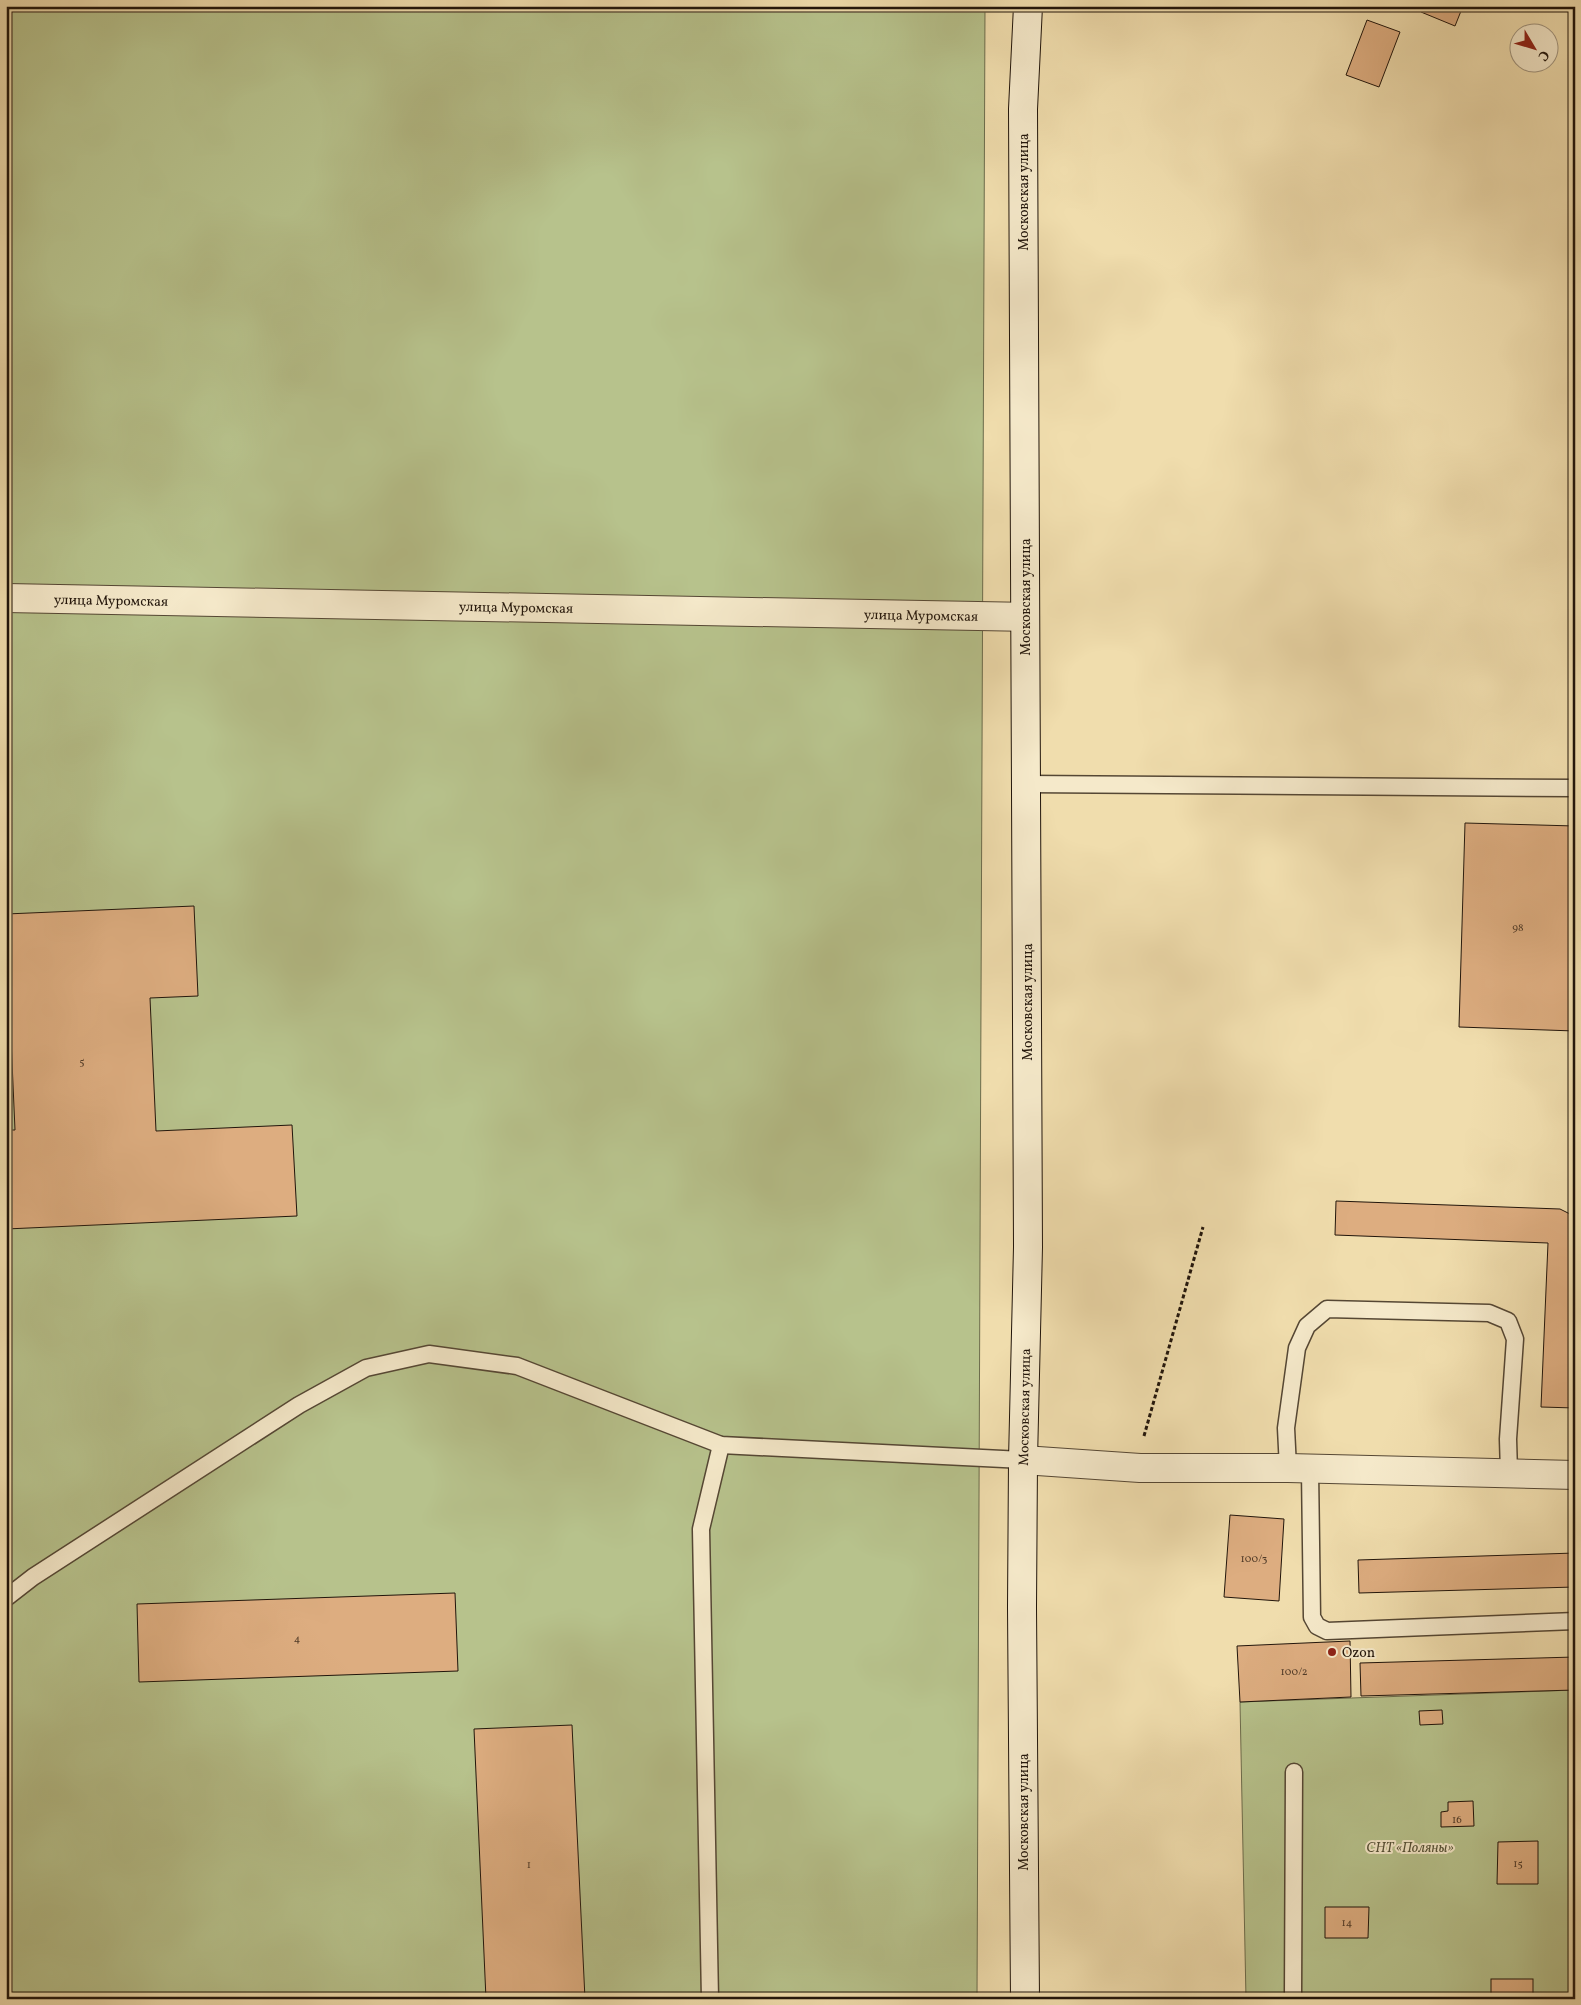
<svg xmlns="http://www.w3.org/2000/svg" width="1581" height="2005" viewBox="0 0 1581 2005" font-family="Vollkorn,serif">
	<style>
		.green { fill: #b7c28c; stroke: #6c6c4c }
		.building { fill: #ddad80; stroke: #21150b }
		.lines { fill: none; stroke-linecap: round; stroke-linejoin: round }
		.service-casing { stroke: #554734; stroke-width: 19 }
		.minor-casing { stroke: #554734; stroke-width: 30 }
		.secondary-casing { stroke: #21150b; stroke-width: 30 }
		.path { stroke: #21150b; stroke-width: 3; stroke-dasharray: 4 2.5; stroke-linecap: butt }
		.service { stroke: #f5e9ca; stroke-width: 16 }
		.minor { stroke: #f5e9ca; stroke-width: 28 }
		.secondary { stroke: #f5e9ca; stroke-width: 28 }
		.poi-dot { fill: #8f2418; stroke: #f5e9ca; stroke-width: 2 }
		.labels { text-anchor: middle; stroke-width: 4; stroke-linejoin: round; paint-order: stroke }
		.number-label { font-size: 11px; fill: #503b28 }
		.street-label { font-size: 14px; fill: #21150b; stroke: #f5e9ca }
		.poi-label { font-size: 14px; fill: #21150b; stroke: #f5e9ca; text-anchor: start }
		.park-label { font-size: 14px; font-style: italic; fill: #565238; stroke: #f5e9ca }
	</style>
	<rect width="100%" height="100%" fill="#f0ddad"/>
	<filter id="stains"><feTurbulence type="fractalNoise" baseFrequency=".004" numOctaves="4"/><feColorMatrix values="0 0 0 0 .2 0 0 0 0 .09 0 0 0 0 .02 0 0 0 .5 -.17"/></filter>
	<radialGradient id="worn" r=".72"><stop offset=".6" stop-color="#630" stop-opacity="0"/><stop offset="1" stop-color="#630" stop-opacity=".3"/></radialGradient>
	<!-- green -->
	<g class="green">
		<polygon points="6,6 985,6 977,1999 6,1999"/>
		<polygon points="1575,1690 1575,1999 1246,1999 1240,1702"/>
	</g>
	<!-- building -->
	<g class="building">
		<polygon points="1424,6 1463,6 1455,26 1421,12"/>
		<polygon points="1367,20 1400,32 1379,87 1346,75"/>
		<polygon points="1465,823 1575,826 1575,1031 1459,1027"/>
		<polygon points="194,906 198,996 150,998 156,1131 292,1125 297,1216 6,1229 6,1130 15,1130 9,993 6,993 6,914"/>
		<polygon points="1336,1201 1560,1209 1574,1216 1575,1408 1541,1407 1548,1243 1335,1235"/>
		<polygon points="1230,1515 1284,1519 1279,1601 1224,1597"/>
		<polygon points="1575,1553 1575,1587 1359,1593 1358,1560"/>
		<polygon points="455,1593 458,1671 139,1682 137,1604"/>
		<polygon points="1350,1641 1351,1697 1240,1702 1237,1646"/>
		<polygon points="1575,1657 1575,1690 1361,1696 1360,1663"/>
		<polygon points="1442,1710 1443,1724 1420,1725 1419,1711"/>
		<polygon points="572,1725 585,1999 486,1999 474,1729"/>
		<polygon points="1473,1801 1474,1826 1441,1827 1441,1812 1448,1811 1448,1802"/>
		<polygon points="1538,1841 1538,1884 1497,1884 1498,1842"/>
		<polygon points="1325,1907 1369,1907 1368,1938 1325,1938"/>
		<rect x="1491" y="1979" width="42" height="20"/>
	</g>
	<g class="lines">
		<defs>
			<g id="service">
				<polyline points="1026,784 1575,788"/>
				<polyline points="1288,1468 1286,1428 1297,1348 1307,1326 1327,1309 1489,1313 1508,1321 1515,1339 1508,1439 1509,1473"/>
				<polyline points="1310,1470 1312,1617 1317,1626 1327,1631 1575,1621"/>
				<polyline points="6,1598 33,1577 299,1405 366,1368 429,1354 517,1366 721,1445 1023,1460"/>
				<polyline points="710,1999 701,1529 721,1445"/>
				<polyline points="1293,1999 1294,1772"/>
			</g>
			<g id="minor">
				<polyline points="6,598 1025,617"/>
				<polyline points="1023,1460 1140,1468 1288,1468 1575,1475"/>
			</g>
			<polyline id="secondary" points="1025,1999 1022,1608 1023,1460 1028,1247 1023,109 1028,6"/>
		</defs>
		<!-- service casing -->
		<use href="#service" class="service-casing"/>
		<!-- minor casing -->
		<use href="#minor" class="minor-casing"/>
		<!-- secondary casing -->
		<use href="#secondary" class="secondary-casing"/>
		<!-- path -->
		<polyline class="path" points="1144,1436 1203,1227"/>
		<!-- service -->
		<use href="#service" class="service"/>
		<!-- minor -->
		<use href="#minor" class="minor"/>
		<!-- secondary -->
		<use href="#secondary" class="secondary"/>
	</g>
	<!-- markers -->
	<circle class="poi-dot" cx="1332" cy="1652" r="5"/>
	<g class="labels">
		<!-- number labels -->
		<g class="number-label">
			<text x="1518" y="931">98</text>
			<text x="82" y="1065">5</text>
			<text x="1254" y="1562">100/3</text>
			<text x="297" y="1642">4</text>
			<text x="1294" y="1675">100/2</text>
			<text x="1457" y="1823">16</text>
			<text x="1518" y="1867">15</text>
			<text x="529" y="1868">1</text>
			<text x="1347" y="1926">14</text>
		</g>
		<!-- street labels -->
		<g class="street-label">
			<text transform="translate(1023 192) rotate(-90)" y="5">Московская улица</text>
			<text transform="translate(1025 597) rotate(-90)" y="5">Московская улица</text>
			<text transform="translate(111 600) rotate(1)" y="5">улица Муромская</text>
			<text transform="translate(516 607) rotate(1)" y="5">улица Муромская</text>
			<text transform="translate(921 615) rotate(1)" y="5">улица Муромская</text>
			<text transform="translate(1027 1002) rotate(-90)" y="5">Московская улица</text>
			<text transform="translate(1024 1407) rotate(-89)" y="5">Московская улица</text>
			<text transform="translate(1023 1812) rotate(-90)" y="5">Московская улица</text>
		</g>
		<!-- poi labels -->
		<g class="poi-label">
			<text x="1342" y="1657">Ozon</text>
		</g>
		<!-- park labels -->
		<g class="park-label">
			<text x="1410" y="1852">СНТ «Поляны»</text>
		</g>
	</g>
	<!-- margin -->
	<rect width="1581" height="2005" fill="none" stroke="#f0ddad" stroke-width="25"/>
	<rect x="8" y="8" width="1566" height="1990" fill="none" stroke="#21150b" stroke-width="2.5"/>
	<rect x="12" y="12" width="1556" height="1980" fill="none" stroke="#21150b"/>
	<!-- north arrow -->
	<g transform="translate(1534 48) rotate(128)"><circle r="24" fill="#f5e9ca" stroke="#a0947e"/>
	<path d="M0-4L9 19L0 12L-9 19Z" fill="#8f2418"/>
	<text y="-8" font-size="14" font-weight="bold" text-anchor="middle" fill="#21150b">С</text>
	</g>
	<rect width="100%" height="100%" filter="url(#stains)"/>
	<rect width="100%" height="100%" fill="url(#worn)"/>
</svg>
